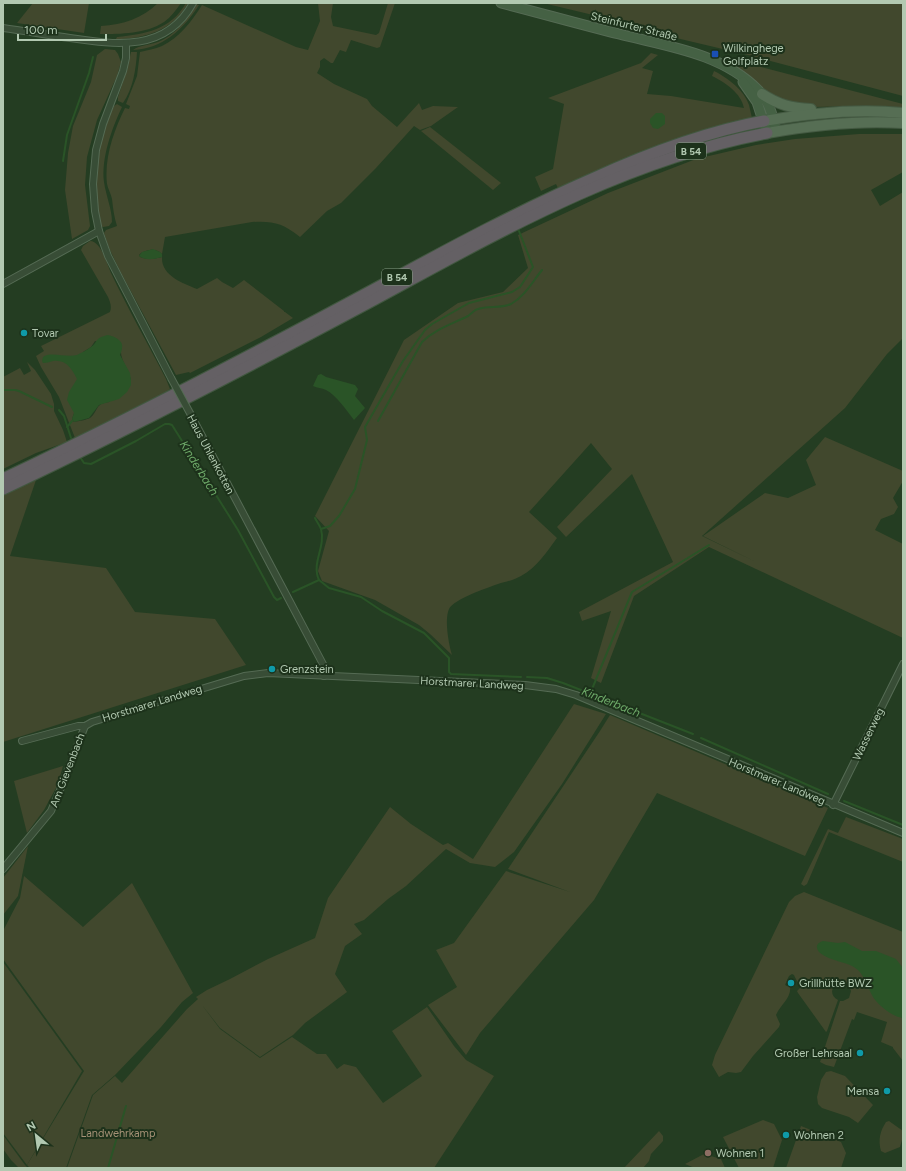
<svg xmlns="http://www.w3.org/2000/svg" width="906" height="1171" viewBox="0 0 906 1171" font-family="Figtree,sans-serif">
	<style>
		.green { fill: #41482d; fill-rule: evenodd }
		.water { fill: #2a5427 }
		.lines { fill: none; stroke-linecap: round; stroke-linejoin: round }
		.stream { stroke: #2a5427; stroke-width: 2 }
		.minor-casing { stroke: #556b54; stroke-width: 8 }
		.secondary-casing { stroke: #556b54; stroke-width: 11 }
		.primary-casing { stroke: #445942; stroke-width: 12 }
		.trunk-casing { stroke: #425841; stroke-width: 13 }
		.minor { stroke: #384d36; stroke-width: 6 }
		.secondary { stroke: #456144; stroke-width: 9 }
		.primary { stroke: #566e54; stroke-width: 10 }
		.trunk { stroke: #646064; stroke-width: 11 }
		.minor-bridge-casing { stroke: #556b54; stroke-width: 8; stroke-linecap: butt }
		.minor-bridge { stroke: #384d36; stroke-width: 6 }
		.transit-dot { fill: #1a4fb4; stroke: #1d321b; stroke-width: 1.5 }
		.culture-dot { fill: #0f9aa8; stroke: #1d321b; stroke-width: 1.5 }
		.education-dot { fill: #8d6e63; stroke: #1d321b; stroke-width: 1.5 }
		.labels { text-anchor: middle; stroke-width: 4; stroke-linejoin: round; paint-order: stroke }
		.shield { fill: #1d321b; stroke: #859c84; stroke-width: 1 }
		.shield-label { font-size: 10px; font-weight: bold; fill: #b2c9b1 }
		.street-label { font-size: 11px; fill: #b2c9b1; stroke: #1d321b }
		.poi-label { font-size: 11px; fill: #b2c9b1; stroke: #1d321b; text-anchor: start }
		.park-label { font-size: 11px; fill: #a59176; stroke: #1d321b }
		.water-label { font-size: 12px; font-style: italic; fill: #6eaa69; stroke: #1d321b }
	</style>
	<rect width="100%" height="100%" fill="#243d22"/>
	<!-- green -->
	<g class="green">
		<polygon points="33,3 89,3 84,33 17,23"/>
		<path d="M158,3H181C176,10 171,17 164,22C146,34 121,34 100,34L101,26C123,25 143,18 158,3Z"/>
		<path d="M186,3H188C174,30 145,39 116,39L117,37C145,34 171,30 186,3Z"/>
		<path d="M318,3H333L331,17L333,26L376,35L379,33L388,3H395L380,47L377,48L351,40L346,52L340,50L333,63H331L324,58L320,61V67L317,73L334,84L367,99L372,106L397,127L419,103L422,110L433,106L458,107L431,126L420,130L414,126L376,168L341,203L327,211L300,237C282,223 274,221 252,222L165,237L162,254C156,248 148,249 141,253L139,255L140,257C147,260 155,259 162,257C161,276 183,283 197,289L217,278L222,282L233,288L244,280L284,311V312H285L293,318L261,337L190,373L189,372L176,375L120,271L109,248L104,233L106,230L117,226C114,217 113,208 112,199C111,194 108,189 107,184C104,158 114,130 125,108L129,109L130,106L126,104L137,76L140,52C147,50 155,49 162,46C179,38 192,21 202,5L296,47L308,50L320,21Z"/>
		<polygon points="543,3 903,3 903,96 748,55 596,19 596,9 593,15"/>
		<path d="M196,4L199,5C184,29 162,49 133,50C140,45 150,45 158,42C174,36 188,19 196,4Z"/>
		<polygon points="105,49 115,50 118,54 121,62 117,76 97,120 87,157 85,185 90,226 88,230 72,239 65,190 68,153 73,126 91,82 97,55"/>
		<path d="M131,52H137C136,69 133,89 123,103L118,101V97L127,70Z"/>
		<path d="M651,53L658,55L642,68L653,71L647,94L671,96L744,108C741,93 726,83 712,76L714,71C728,78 744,90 749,105C750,109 751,114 752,118L559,190L556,184L541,191L535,177L553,169L564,104L548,98L641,63Z"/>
		<polygon points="730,59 903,104 903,108 857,106 814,107 789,105 761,89 729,62"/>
		<path d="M117,104L122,107C112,128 101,158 104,182C106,196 112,209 112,222L109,226L103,227L101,226C93,182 95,147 114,106Z"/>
		<polygon points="430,127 501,183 493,190 421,131"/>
		<path d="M859,134H903V172L871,190L880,206L903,192V338L887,354L845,408L702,536L756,562L703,536L765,493L788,498L816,485L806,460L825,437L903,471V481L893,498L898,507L894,514L881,519L875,530L903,544V638L709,547L634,596L601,683L591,678L611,611L582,621L579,612L673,562L632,474L566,537L557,527L612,469L591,443L529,512L557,538C546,553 537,567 521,576C514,580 505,582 498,584C487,588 454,599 449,609C444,620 449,645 452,655L430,634L419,625L375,600L322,581L318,571L329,531L315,516L404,340L458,303L503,292L528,268L518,235L608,193L696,159L756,145L795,139Z"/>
		<path d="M90,241C101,241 107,264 111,273C128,309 148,344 166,379L170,389L166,392L75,438L59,397L41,367L36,356L44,351L41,346L110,312C112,306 110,302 108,297L81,250L83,246ZM95,341L121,350C120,360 129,370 131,380L109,402C94,404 99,411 90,418C86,420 79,421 74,422L72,419L74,413L83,352L91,347Z"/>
		<polygon points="27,362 35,370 51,394 54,404 54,411 63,430 67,442 36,453 3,469 3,377 20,368 24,375 31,371"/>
		<polygon points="36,480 10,556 106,568 135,612 215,619 246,665 3,742 3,495"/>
		<polygon points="574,704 606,714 562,784 514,852 495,867 470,863 446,849 406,886 388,899 364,920 354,924 362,934 345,946 335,974 347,992 305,1023 293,1035 260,1057 220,1028 202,1005 220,1029 260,1058 292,1037 317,1054 326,1054 337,1069 344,1064 356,1067 383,1103 422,1076 392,1031 427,1007 454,1046 466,1060 494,1076 434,1168 67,1168 93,1095 115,1076 122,1083 187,1009 198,999 196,997 207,990 230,979 268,959 315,938 328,898 390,807 411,824 443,845 448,843 473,859"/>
		<polygon points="610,715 828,808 805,856 657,793 594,900 480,1033 466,1055 428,1005 457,987 436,950 454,943 506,871 570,892 508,869 600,731"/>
		<polygon points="63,766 57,786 44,810 27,833 14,781"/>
		<polygon points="846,817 903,839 903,862 829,832 807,884 804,886 801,884 828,829 838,833"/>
		<polygon points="28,846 18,896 3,915 3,878"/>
		<polygon points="24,876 83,927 132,883 193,993 182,1002 161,1027 115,1075 92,1095 66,1168 30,1168 27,1165 84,1071 3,959 3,931 20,898"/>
		<path d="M804,892L903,932V1061L893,1048V1047L881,1042L887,1022L857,1012L854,1020L852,1019L834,1067L826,1065L820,1062L840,1001H843L849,998L851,991L848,984L841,982C832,984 828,995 838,1000L827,1031L826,1032L798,993L797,991L800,988C800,983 796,981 794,975L792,974L789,976L787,980L788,982L785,984L786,986L790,985C792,998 781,1004 776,1015L780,1024L779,1027L753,1056L741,1072L736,1073L728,1072L719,1077L712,1065L715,1055L789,902L795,896Z"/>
		<polygon points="3,962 82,1071 27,1165 3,1133"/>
		<polygon points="831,1071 845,1076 873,1105 858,1123 849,1117 822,1108 818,1104 817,1097 818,1093 821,1080 826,1072"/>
		<polygon points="763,1120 774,1124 782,1140 773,1168 739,1168 723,1137"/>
		<path d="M889,1121L903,1131V1140H902L900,1147L885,1153L881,1151C878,1140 880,1131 886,1122Z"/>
		<polygon points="801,1126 841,1142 846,1153 841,1168 786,1168"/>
		<polygon points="659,1131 663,1136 663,1141 651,1154 649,1161 643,1168 624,1168"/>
		<polygon points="3,1135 25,1165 28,1168 19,1168 11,1160 3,1149"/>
		<polygon points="704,1154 721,1159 725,1168 695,1168 685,1164"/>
	</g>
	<!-- water -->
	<g class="water">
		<polygon points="656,113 662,113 665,116 665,124 658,129 653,128 650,123 650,119"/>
		<path d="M153,249L160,252L162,254V257C155,259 146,261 139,256L142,252Z"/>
		<path d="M108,335C113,336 124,340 122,348C122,350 121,352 120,355L130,373L131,380V385L127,392L119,399L99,405L89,418L74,422L72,419L74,413L67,400L69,392L77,379C72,369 66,359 53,361C49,362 47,363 43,363L42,361L43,357C51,351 66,358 77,355C81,353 87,350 91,347C99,341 94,338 108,335Z"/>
		<path d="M321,374L326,377L355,385L358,389L355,396L365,408L354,420C347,411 336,395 326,390C322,388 317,388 313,386L318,375Z"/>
		<path d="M823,941L838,943L845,942L862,951H876L896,959L903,968V1018C893,1017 879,1006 873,997C868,988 865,977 858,970C848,961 830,962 819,952C815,946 817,943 823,941Z"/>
	</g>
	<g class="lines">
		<!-- stream -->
		<g class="stream">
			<polyline points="63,161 67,135 89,73 93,57"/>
			<polyline points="3,390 15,390 19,391 52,407"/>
			<polyline points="59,410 64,416 71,438"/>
			<path d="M378,421L422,342C435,329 452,324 468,316C471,314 474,310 478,309C488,305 501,309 511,304C525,296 533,281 542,270"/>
			<polyline points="67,427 72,421"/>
			<polyline points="80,457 84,463 91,464 136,441 165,424 169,424 172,425 238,530 274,597 277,600 281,598"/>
			<path d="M315,518C317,522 320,526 321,529C326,547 311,563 319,580"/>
			<polyline points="321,529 330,526 339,516 355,489 367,440 365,427 403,361 425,330 432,324 469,303 512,292 520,287 533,267 519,231"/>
			<polyline points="293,592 319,580 329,588 361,597 382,611 424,633 449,658 449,672 451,674 521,677"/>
			<polyline points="527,677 547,678 563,683 693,734"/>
			<polyline points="590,694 632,592 709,545"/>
			<polyline points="701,738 828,794"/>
			<polyline points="844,801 903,825"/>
			<polyline points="108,1168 126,1106"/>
		</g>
		<defs>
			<g id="minor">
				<path d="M3,28C25,31 48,35 70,38C117,45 166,52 193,3"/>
				<polyline points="126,43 126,58 123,71 103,124 96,150 93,184 95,211 99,231 108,256 171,378"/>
				<polyline points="3,284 99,231"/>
				<polyline points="191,415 324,666 324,676"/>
				<polyline points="22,741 78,726 85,726 92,722 244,676 268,673 525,685 556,689 576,695 903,833"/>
				<polyline points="833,805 903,664"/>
				<polyline points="3,869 51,811 60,790 85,726"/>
			</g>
			<g id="secondary">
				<path d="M501,3C540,13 579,24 619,34C666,46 722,53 758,90C769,101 773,116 776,131"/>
				<polyline points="743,82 757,102 767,133"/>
			</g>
			<g id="primary">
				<path d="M762,94C779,105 791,108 811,109"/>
				<path d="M764,121C810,113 856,108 903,113"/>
				<path d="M767,133C812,125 857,120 903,123"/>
			</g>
			<g id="trunk">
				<path d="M3,479C132,418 258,352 384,284C452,247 521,210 592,179C647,154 704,132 764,121"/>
				<path d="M3,489C126,431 246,368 366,304C494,235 622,160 767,133"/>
			</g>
		</defs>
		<!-- minor casing -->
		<use href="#minor" class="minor-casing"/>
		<!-- secondary casing -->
		<use href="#secondary" class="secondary-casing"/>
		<!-- primary casing -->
		<use href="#primary" class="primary-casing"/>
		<!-- trunk casing -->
		<use href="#trunk" class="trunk-casing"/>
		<!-- minor -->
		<use href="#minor" class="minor"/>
		<!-- secondary -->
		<use href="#secondary" class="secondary"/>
		<!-- primary -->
		<use href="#primary" class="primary"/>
		<!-- trunk -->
		<use href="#trunk" class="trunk"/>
		<defs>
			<polyline id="minor-bridge" points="171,378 191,415"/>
		</defs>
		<!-- minor-bridge casing -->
		<use href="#minor-bridge" class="minor-bridge-casing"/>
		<!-- minor-bridge -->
		<use href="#minor-bridge" class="minor-bridge"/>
	</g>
	<!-- markers -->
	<rect class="transit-dot" x="711" y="50" width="8" height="8" rx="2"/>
	<g class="culture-dot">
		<circle cx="24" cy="333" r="4"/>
		<circle cx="272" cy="669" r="4"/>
		<circle cx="791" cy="983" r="4"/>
		<circle cx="860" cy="1053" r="4"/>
		<circle cx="887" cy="1091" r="4"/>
		<circle cx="786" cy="1135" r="4"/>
	</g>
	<circle class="education-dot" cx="708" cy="1153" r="4"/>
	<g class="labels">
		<!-- shield labels -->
		<g class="shield">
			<rect x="676" y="143" width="30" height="16" rx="3"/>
			<rect x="382" y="269" width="30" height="16" rx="3"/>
		</g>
		<g class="shield-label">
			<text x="691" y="155">B 54</text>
			<text x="397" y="281">B 54</text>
		</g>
		<!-- street labels -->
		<g class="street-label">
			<text transform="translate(634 26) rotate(14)" y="4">Steinfurter Straße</text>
			<text transform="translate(211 454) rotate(62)" y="4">Haus Uhlenkotten</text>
			<text transform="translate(472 683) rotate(3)" y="4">Horstmarer Landweg</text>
			<text transform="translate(152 703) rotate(-17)" y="4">Horstmarer Landweg</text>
			<text transform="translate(868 734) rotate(-64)" y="4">Wasserweg</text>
			<text transform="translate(67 770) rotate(-69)" y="4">Am Gievenbach</text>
			<text transform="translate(777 781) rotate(23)" y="4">Horstmarer Landweg</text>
		</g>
		<!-- poi labels -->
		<g class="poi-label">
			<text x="723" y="52">Wilkinghege<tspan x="723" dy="13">Golfplatz</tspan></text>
			<text x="32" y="337">Tovar</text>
			<text x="280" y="673">Grenzstein</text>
			<text x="799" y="987">Grillhütte BWZ</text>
			<text x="852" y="1057" text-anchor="end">Großer Lehrsaal</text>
			<text x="879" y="1095" text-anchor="end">Mensa</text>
			<text x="794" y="1139">Wohnen 2</text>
			<text x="716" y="1157">Wohnen 1</text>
		</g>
		<!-- park labels -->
		<g class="park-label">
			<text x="118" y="1137">Landwehrkamp</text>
		</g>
		<!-- water labels -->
		<g class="water-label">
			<text transform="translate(199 468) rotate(58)" y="4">Kinderbach</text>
			<text transform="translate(611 702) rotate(22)" y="4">Kinderbach</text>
		</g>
	</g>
	<!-- border -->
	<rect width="906" height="1171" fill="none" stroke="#b2c9b1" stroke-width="8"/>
	<!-- north arrow -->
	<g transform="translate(36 1135) rotate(331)" stroke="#1d321b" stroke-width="3" paint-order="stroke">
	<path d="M0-3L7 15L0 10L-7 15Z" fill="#b2c9b1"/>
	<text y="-6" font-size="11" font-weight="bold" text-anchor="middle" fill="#b2c9b1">N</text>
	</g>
	<!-- scale -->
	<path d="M18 34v6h88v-6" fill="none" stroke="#b2c9b1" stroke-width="2"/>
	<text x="24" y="34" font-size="12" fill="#b2c9b1" stroke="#1d321b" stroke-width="3" paint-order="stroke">100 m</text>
</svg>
